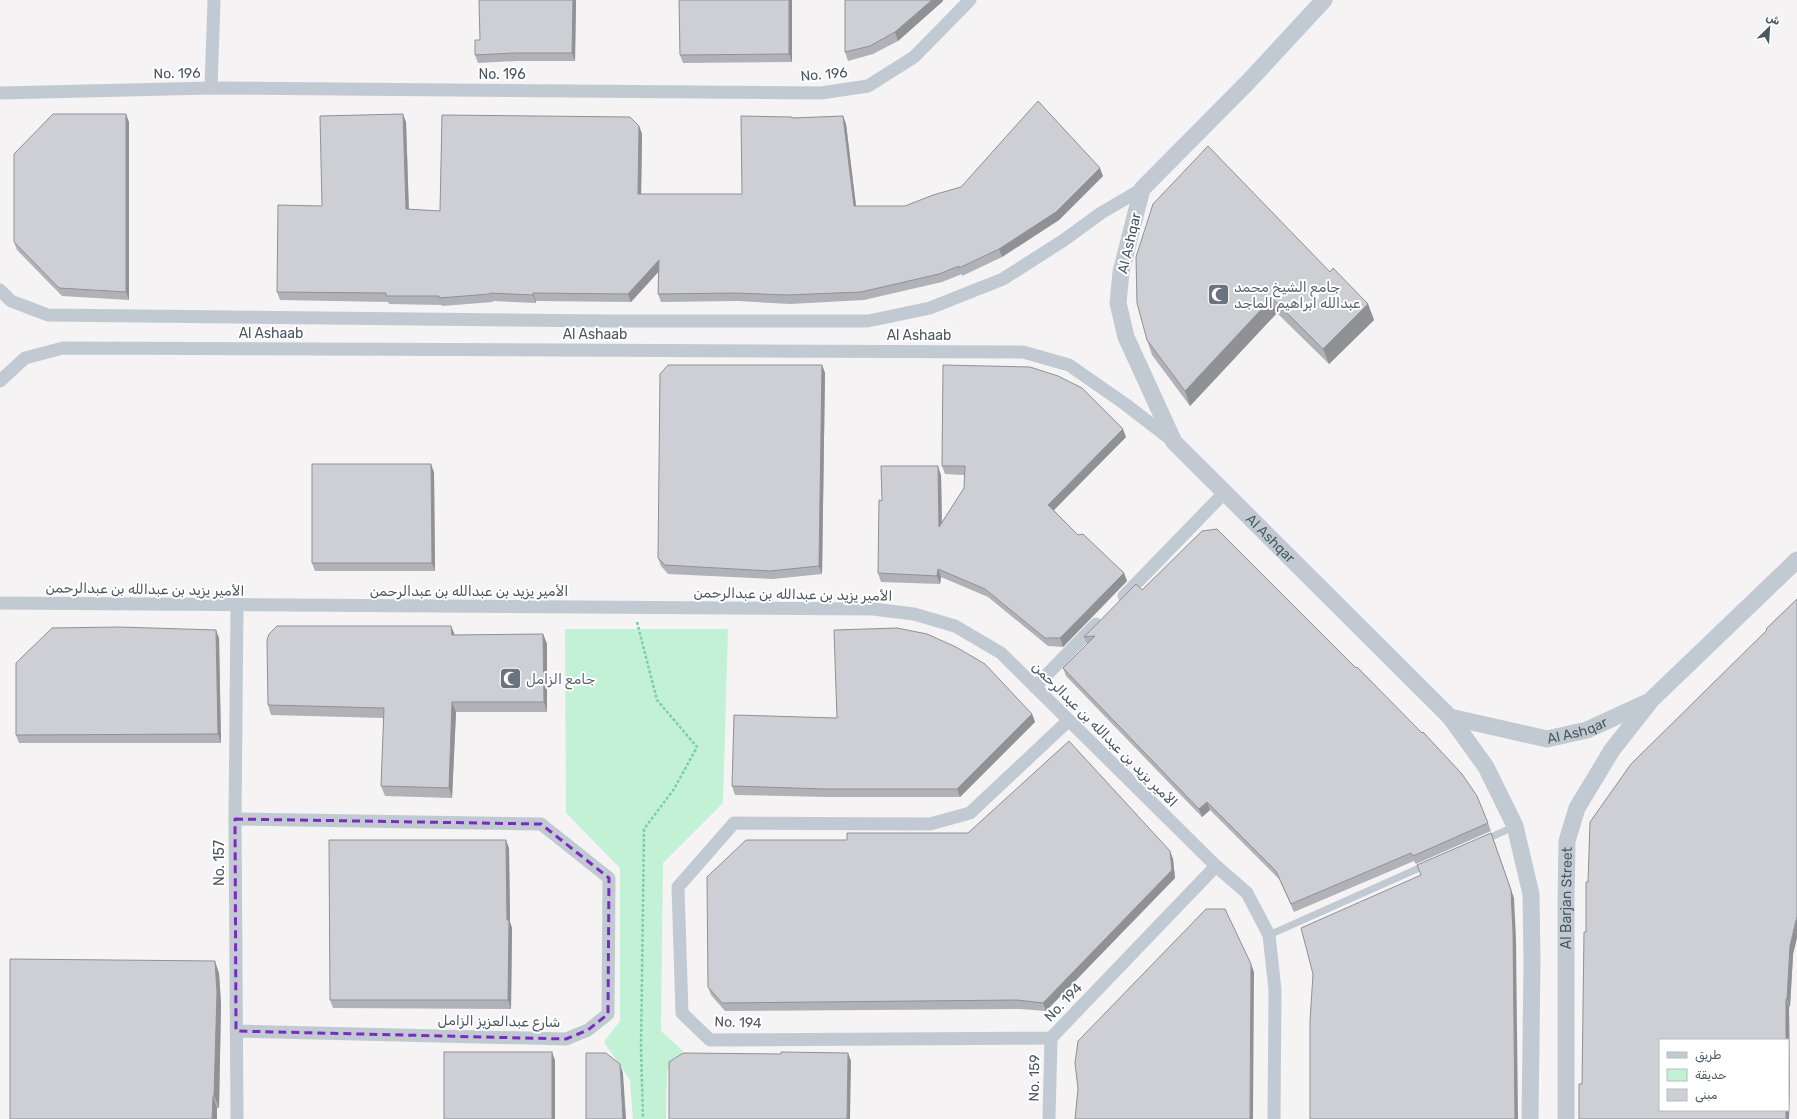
<svg xmlns="http://www.w3.org/2000/svg" width="1797" height="1119" viewBox="0 0 1797 1119" font-family="Rubik,'Noto Naskh Arabic',sans-serif">
	<style>
		.green { fill: #c3f1d5 }
		.lines { fill: none; stroke-linecap: round; stroke-linejoin: round }
		.path { stroke: #7ad0a6; stroke-width: 2.5; stroke-dasharray: 3 2; stroke-linecap: butt }
		.service { stroke: #c1cad2; stroke-width: 7 }
		.minor { stroke: #c1cad2; stroke-width: 13 }
		.tertiary { stroke: #c1cad2; stroke-width: 17 }
		.wall { fill: #b0b2b7 }
		.shaded-wall { fill: #909195 }
		.building { fill: #cdcfd5; stroke: #909195 }
		.marked { fill: none; stroke: #7b2cbf; stroke-width: 3; stroke-dasharray: 8 5; stroke-linejoin: round }
		.labels { text-anchor: middle; stroke-width: 4; stroke-linejoin: round; paint-order: stroke }
		.street-label { font-size: 14px; fill: #4a5661; stroke: #fff }
		.worship-label { font-size: 14px; fill: #5b616d; stroke: #fff; text-anchor: start }
	</style>
	<rect width="100%" height="100%" fill="#f5f3f3"/>
	<!-- green -->
	<polygon class="green" points="565,629 728,629 723,803 663,863 661,1031 683,1051 667,1071 666,1119 633,1119 630,1080 604,1042 620,1021 620,868 566,813"/>
	<g class="lines">
		<!-- path -->
		<polyline class="path" points="637,622 657,700 697,747 674,789 644,829 641,1048 643,1119"/>
		<!-- service -->
		<g class="service">
			<polyline points="1485,840 1515,826"/>
			<polyline points="1269,935 1426,865"/>
		</g>
		<!-- minor -->
		<g class="minor">
			<polyline points="211,88 214,0"/>
			<polyline points="0,93 211,88 821,93 868,86 914,57 970,0"/>
			<polyline points="0,290 11,301 48,315 609,321 868,321 930,308 1003,279 1064,240 1101,213 1142,189"/>
			<polyline points="0,381 25,358 63,348 1023,352 1069,365 1125,404 1173,441"/>
			<polyline points="1124,596 1225,492"/>
			<polyline points="0,603 873,609 914,614 955,626 1001,653 1216,866 1247,893 1269,935 1275,990 1274,1119"/>
			<polyline points="1035,687 1096,624"/>
			<polyline points="1068,721 970,813 930,824 734,823 678,887 682,1013 710,1040 1051,1038 1216,866"/>
			<polyline points="235,819 541,824 609,878 608,1014 588,1030 566,1039 236,1031"/>
			<polyline points="237,1119 235,819 237,606"/>
			<polyline points="1049,1119 1051,1038"/>
		</g>
		<!-- tertiary -->
		<g class="tertiary">
			<path id="s1" d="M1324,0L1249,81L1142,189L1121,272L1118,303L1126,337L1174,442L1450,717L1547,739L1587,730L1650,701L1797,560"/>
			<polyline points="1450,717 1486,767 1515,826 1531,894 1532,962 1530,1119"/>
			<path id="s2" d="M1566,1119V901L1567,841L1577,808L1612,750L1649,703"/>
		</g>
	</g>
	<!-- wall -->
	<g class="wall">
		<polygon points="576,0 575,61 517,61 478,63 475,55 480,40"/>
		<polygon points="679,0 792,0 792,62 683,63 680,55"/>
		<polygon points="845,0 943,0 943,1 898,41 873,54 848,61 845,52"/>
		<polygon points="843,116 846,124 856,206 905,206 1103,176 1059,220 1002,257 962,276 962,274 942,282 864,300 790,304 738,301 661,302 658,294 658,272 631,302 536,301 536,303 493,301 493,302 442,306 442,305 389,304 388,302 280,300 277,292 322,206 406,122 409,209 440,211 639,126 642,134 641,194 742,194 792,117 793,118"/>
		<polygon points="129,122 129,300 62,296 17,250 14,242"/>
		<polygon points="1330,272 1368,304 1374,320 1329,364 1277,313 1190,406 1152,355 1147,340"/>
		<polygon points="822,365 825,373 822,574 773,579 668,574 661,566 658,558"/>
		<polygon points="1126,437 1054,510 1078,535 1124,573 1127,581 1063,647 1048,646 988,597 941,577 940,584 881,582 878,573 882,501 941,475 942,522 964,488 964,475 945,474 942,466"/>
		<polygon points="434,472 435,571 315,571 312,563"/>
		<polygon points="1142,590 1488,823 1491,831 1416,864 1414,861 1294,912 1279,879 1210,810 1202,817 1066,676 1063,668 1087,644 1084,637"/>
		<polygon points="1797,599 1793,955 1790,1007 1789,1007 1790,1085 1789,1119 1579,1119 1582,1084 1588,882 1767,631 1766,629"/>
		<polygon points="451,626 455,635 543,634 547,644 547,712 456,712 452,798 385,796 381,786 384,718 271,715 268,705"/>
		<polygon points="219,638 221,743 19,743 16,735"/>
		<polygon points="1032,714 1035,722 960,797 828,797 735,795 732,786 837,718"/>
		<polygon points="509,848 510,922 512,928 511,1009 333,1008 330,1000"/>
		<polygon points="1170,851 1173,859 1175,878 1046,1011 1020,1009 725,1011 711,995 708,987"/>
		<polygon points="219,973 221,1004 219,1108 10,1119"/>
	</g>
	<!-- shaded-wall -->
	<g class="shaded-wall">
		<polygon points="573,0 576,0 575,61 572,53"/>
		<polygon points="789,0 792,0 792,62 789,54"/>
		<polygon points="932,0 943,0 943,1 898,41 895,32"/>
		<polygon points="126,114 129,122 129,300 126,292"/>
		<polygon points="403,114 406,122 409,218 406,209"/>
		<polygon points="843,116 846,124 857,214 854,206"/>
		<polygon points="639,126 642,134 641,202 638,194"/>
		<polygon points="1100,168 1103,176 1059,220 1002,257 999,249"/>
		<polygon points="659,260 662,268 631,302 628,294"/>
		<polygon points="533,293 536,301 536,303 533,295"/>
		<polygon points="1272,298 1277,313 1190,406 1185,391"/>
		<polygon points="1368,304 1374,320 1329,364 1323,349"/>
		<polygon points="822,365 825,373 822,574 819,566"/>
		<polygon points="1123,429 1126,437 1051,513 1048,505"/>
		<polygon points="431,464 434,472 435,571 432,563"/>
		<polygon points="938,466 941,475 942,535 939,527"/>
		<polygon points="938,569 941,577 940,584 937,576"/>
		<polygon points="1124,573 1127,581 1063,647 1060,638"/>
		<polygon points="451,626 455,636 452,635"/>
		<polygon points="216,630 219,638 221,743 218,734"/>
		<polygon points="543,634 547,644 547,712 544,702"/>
		<polygon points="452,702 456,712 452,798 449,788"/>
		<polygon points="1032,714 1035,722 960,797 957,789"/>
		<polygon points="1207,802 1210,810 1202,817 1199,809"/>
		<polygon points="1491,833 1514,898 1516,940 1518,1119 1515,1119"/>
		<polygon points="506,840 509,848 510,922 512,928 511,1009 508,1000"/>
		<polygon points="1170,851 1173,859 1175,878 1046,1011 1043,1003"/>
		<polygon points="1797,916 1797,938 1793,955 1790,1007 1787,999 1790,946"/>
		<polygon points="215,961 219,973 221,1004 219,1108 214,1096"/>
		<polygon points="1251,964 1254,972 1253,1119 1250,1119"/>
		<polygon points="1786,999 1789,1007 1790,1085 1789,1119 1786,1119 1786,1110 1788,1110 1788,1040 1786,1040"/>
		<polygon points="552,1052 555,1060 555,1119 552,1119"/>
		<polygon points="848,1053 851,1061 850,1119 847,1119"/>
		<polygon points="620,1064 623,1073 626,1119 623,1119"/>
		<polygon points="213,1096 217,1108 217,1119 212,1119"/>
	</g>
	<!-- building -->
	<g class="building">
		<polygon points="479,0 573,0 572,53 514,53 475,55 475,40 480,40"/>
		<polygon points="679,0 789,0 789,54 680,55"/>
		<polygon points="845,0 932,0 895,32 870,46 845,52"/>
		<polygon points="1038,101 1100,168 1056,212 999,249 959,268 959,266 939,274 861,292 787,295 735,293 658,294 659,260 628,294 533,293 533,295 490,293 490,294 439,298 439,296 386,296 386,293 277,292 278,205 322,206 320,116 403,114 406,209 440,211 442,115 630,117 639,126 638,194 742,194 741,116 792,117 792,118 843,116 854,206 905,206 933,195 961,187"/>
		<polygon points="53,114 126,114 126,292 59,288 14,242 14,154"/>
		<polygon points="1208,146 1330,272 1333,268 1368,304 1323,349 1272,298 1185,391 1147,340 1137,303 1136,257 1153,204"/>
		<polygon points="668,365 822,365 819,566 770,571 665,565 658,558 660,374"/>
		<polygon points="943,365 1030,367 1058,376 1082,388 1123,429 1048,505 1078,535 1083,534 1124,573 1060,638 1045,638 985,589 938,569 937,576 878,573 879,500 882,501 881,466 938,466 939,527 964,488 965,466 942,466"/>
		<polygon points="312,464 431,464 432,563 312,563"/>
		<polygon points="1217,529 1356,668 1357,667 1422,733 1423,732 1462,774 1477,796 1488,823 1413,856 1411,853 1291,904 1276,871 1207,802 1199,809 1063,668 1095,636 1084,637 1136,584 1142,590 1202,531"/>
		<polygon points="1797,599 1797,916 1790,946 1787,999 1786,999 1786,1040 1660,1040 1660,1110 1786,1110 1786,1119 1579,1119 1579,1084 1582,1084 1584,932 1586,932 1586,882 1588,882 1590,822 1631,764 1767,630 1766,629"/>
		<polygon points="277,626 451,626 452,635 543,634 544,702 452,702 449,788 381,786 384,708 268,705 267,640 269,634"/>
		<polygon points="119,627 216,630 218,734 16,735 16,663 52,628"/>
		<polygon points="897,628 927,634 956,647 985,664 1032,714 957,789 825,789 732,786 734,715 837,718 834,630"/>
		<polygon points="1069,741 1170,851 1172,870 1043,1003 1017,1000 722,1003 708,987 707,877 746,840 847,840 847,833 968,833"/>
		<polygon points="1491,833 1511,890 1513,932 1515,1119 1310,1119 1310,1021 1313,974 1301,928 1421,875 1417,865"/>
		<polygon points="329,840 506,840 507,920 509,920 508,1000 330,1000"/>
		<polygon points="1206,909 1225,909 1251,964 1250,1119 1075,1119 1078,1089 1075,1063 1078,1041"/>
		<polygon points="10,959 215,961 217,992 214,1096 213,1096 212,1119 10,1119"/>
		<rect x="444" y="1052" width="108" height="67"/>
		<polygon points="781,1052 848,1053 847,1119 669,1119 669,1062 683,1053 781,1054"/>
		<polygon points="586,1053 606,1053 620,1064 623,1119 586,1119"/>
	</g>
	<!-- marked area -->
	<path class="marked" d="M235,819L541,824L609,878L608,1014L588,1030L566,1039L236,1031Z"/>
	<!-- icons -->
	<defs>
		<symbol id="mosque-square" viewBox="-11 -11 22 22"><rect x="-9" y="-9" width="18" height="18" rx="4" fill="#6b7280" stroke="#fff"/><path d="M3.5-4.9A6 6 0 1 0 3.5 4.9A5 5 0 1 1 3.5-4.9Z" fill="#fff"/></symbol>
	</defs>
	<g fill-rule="evenodd">
		<use href="#mosque-square" x="1206" y="282" width="25" height="25"/>
		<use href="#mosque-square" x="498" y="666" width="25" height="25"/>
	</g>
	<g class="labels">
		<!-- street labels -->
		<g class="street-label">
			<text transform="translate(177 73) rotate(-1)" y="5">No. 196</text>
			<text x="502" y="79">No. 196</text>
			<text transform="translate(824 74) rotate(-5)" y="5">No. 196</text>
			<text transform="translate(1129 243) rotate(-77)" y="5">Al Ashqar</text>
			<text x="271" y="338">Al Ashaab</text>
			<text x="595" y="339">Al Ashaab</text>
			<text x="919" y="340">Al Ashaab</text>
			<text dy="5" stroke="none"><textPath href="#s1" startOffset="666">Al Ashqar</textPath></text>
			<text transform="translate(145 589) rotate(1)" y="5">الأمير يزيد بن عبدالله بن عبدالرحمن</text>
			<text x="469" y="596">الأمير يزيد بن عبدالله بن عبدالرحمن</text>
			<text transform="translate(793 594) rotate(1)" y="5">الأمير يزيد بن عبدالله بن عبدالرحمن</text>
			<text dy="5" stroke="none"><textPath href="#s1" startOffset="1050">Al Ashqar</textPath></text>
			<text transform="translate(1105 734) rotate(45)" y="5">الأمير يزيد بن عبدالله بن عبدالرحمن</text>
			<text transform="translate(219 863) rotate(-90)" y="5">No. 157</text>
			<text dy="5" stroke="none"><textPath href="#s2" startOffset="221">Al Barjan Street</textPath></text>
			<text transform="translate(1063 1002) rotate(-46)" y="5">No. 194</text>
			<text transform="translate(499 1021) rotate(1)" y="5">شارع عبدالعزيز الزامل</text>
			<text transform="translate(738 1022) rotate(2)" y="5">No. 194</text>
			<text transform="translate(1034 1078) rotate(-89)" y="5">No. 159</text>
		</g>
		<!-- worship labels -->
		<g class="worship-label">
			<text x="1234" y="292">جامع الشيخ محمد<tspan x="1234" dy="16">عبدالله ابراهيم الماجد</tspan></text>
			<text x="526" y="684">جامع الزامل</text>
		</g>
	</g>
	<!-- legend -->
	<rect x="1659" y="1039" width="130" height="72" fill="#ffffff" stroke="#b7bbc0"/>
	<rect x="1667" y="1052" width="20" height="6" fill="#c1cad2" stroke="#b7bbc0"/>
	<text x="1695" y="1059" font-size="12" fill="#4a5661">طريق</text>
	<rect x="1667" y="1069" width="20" height="12" fill="#c3f1d5" stroke="#b7bbc0"/>
	<text x="1695" y="1079" font-size="12" fill="#4a5661">حديقة</text>
	<rect x="1667" y="1089" width="20" height="12" fill="#cdcfd5" stroke="#b7bbc0"/>
	<text x="1695" y="1099" font-size="12" fill="#4a5661">مبنى</text>
	<!-- north arrow -->
	<g transform="translate(1769 28) rotate(25)" stroke="#ffffff" stroke-width="3" paint-order="stroke">
	<path d="M0-3L7 15L0 10L-7 15Z" fill="#4a5661"/>
	<text y="-6" font-size="11" font-weight="bold" text-anchor="middle" fill="#4a5661">ش</text>
	</g>
</svg>
